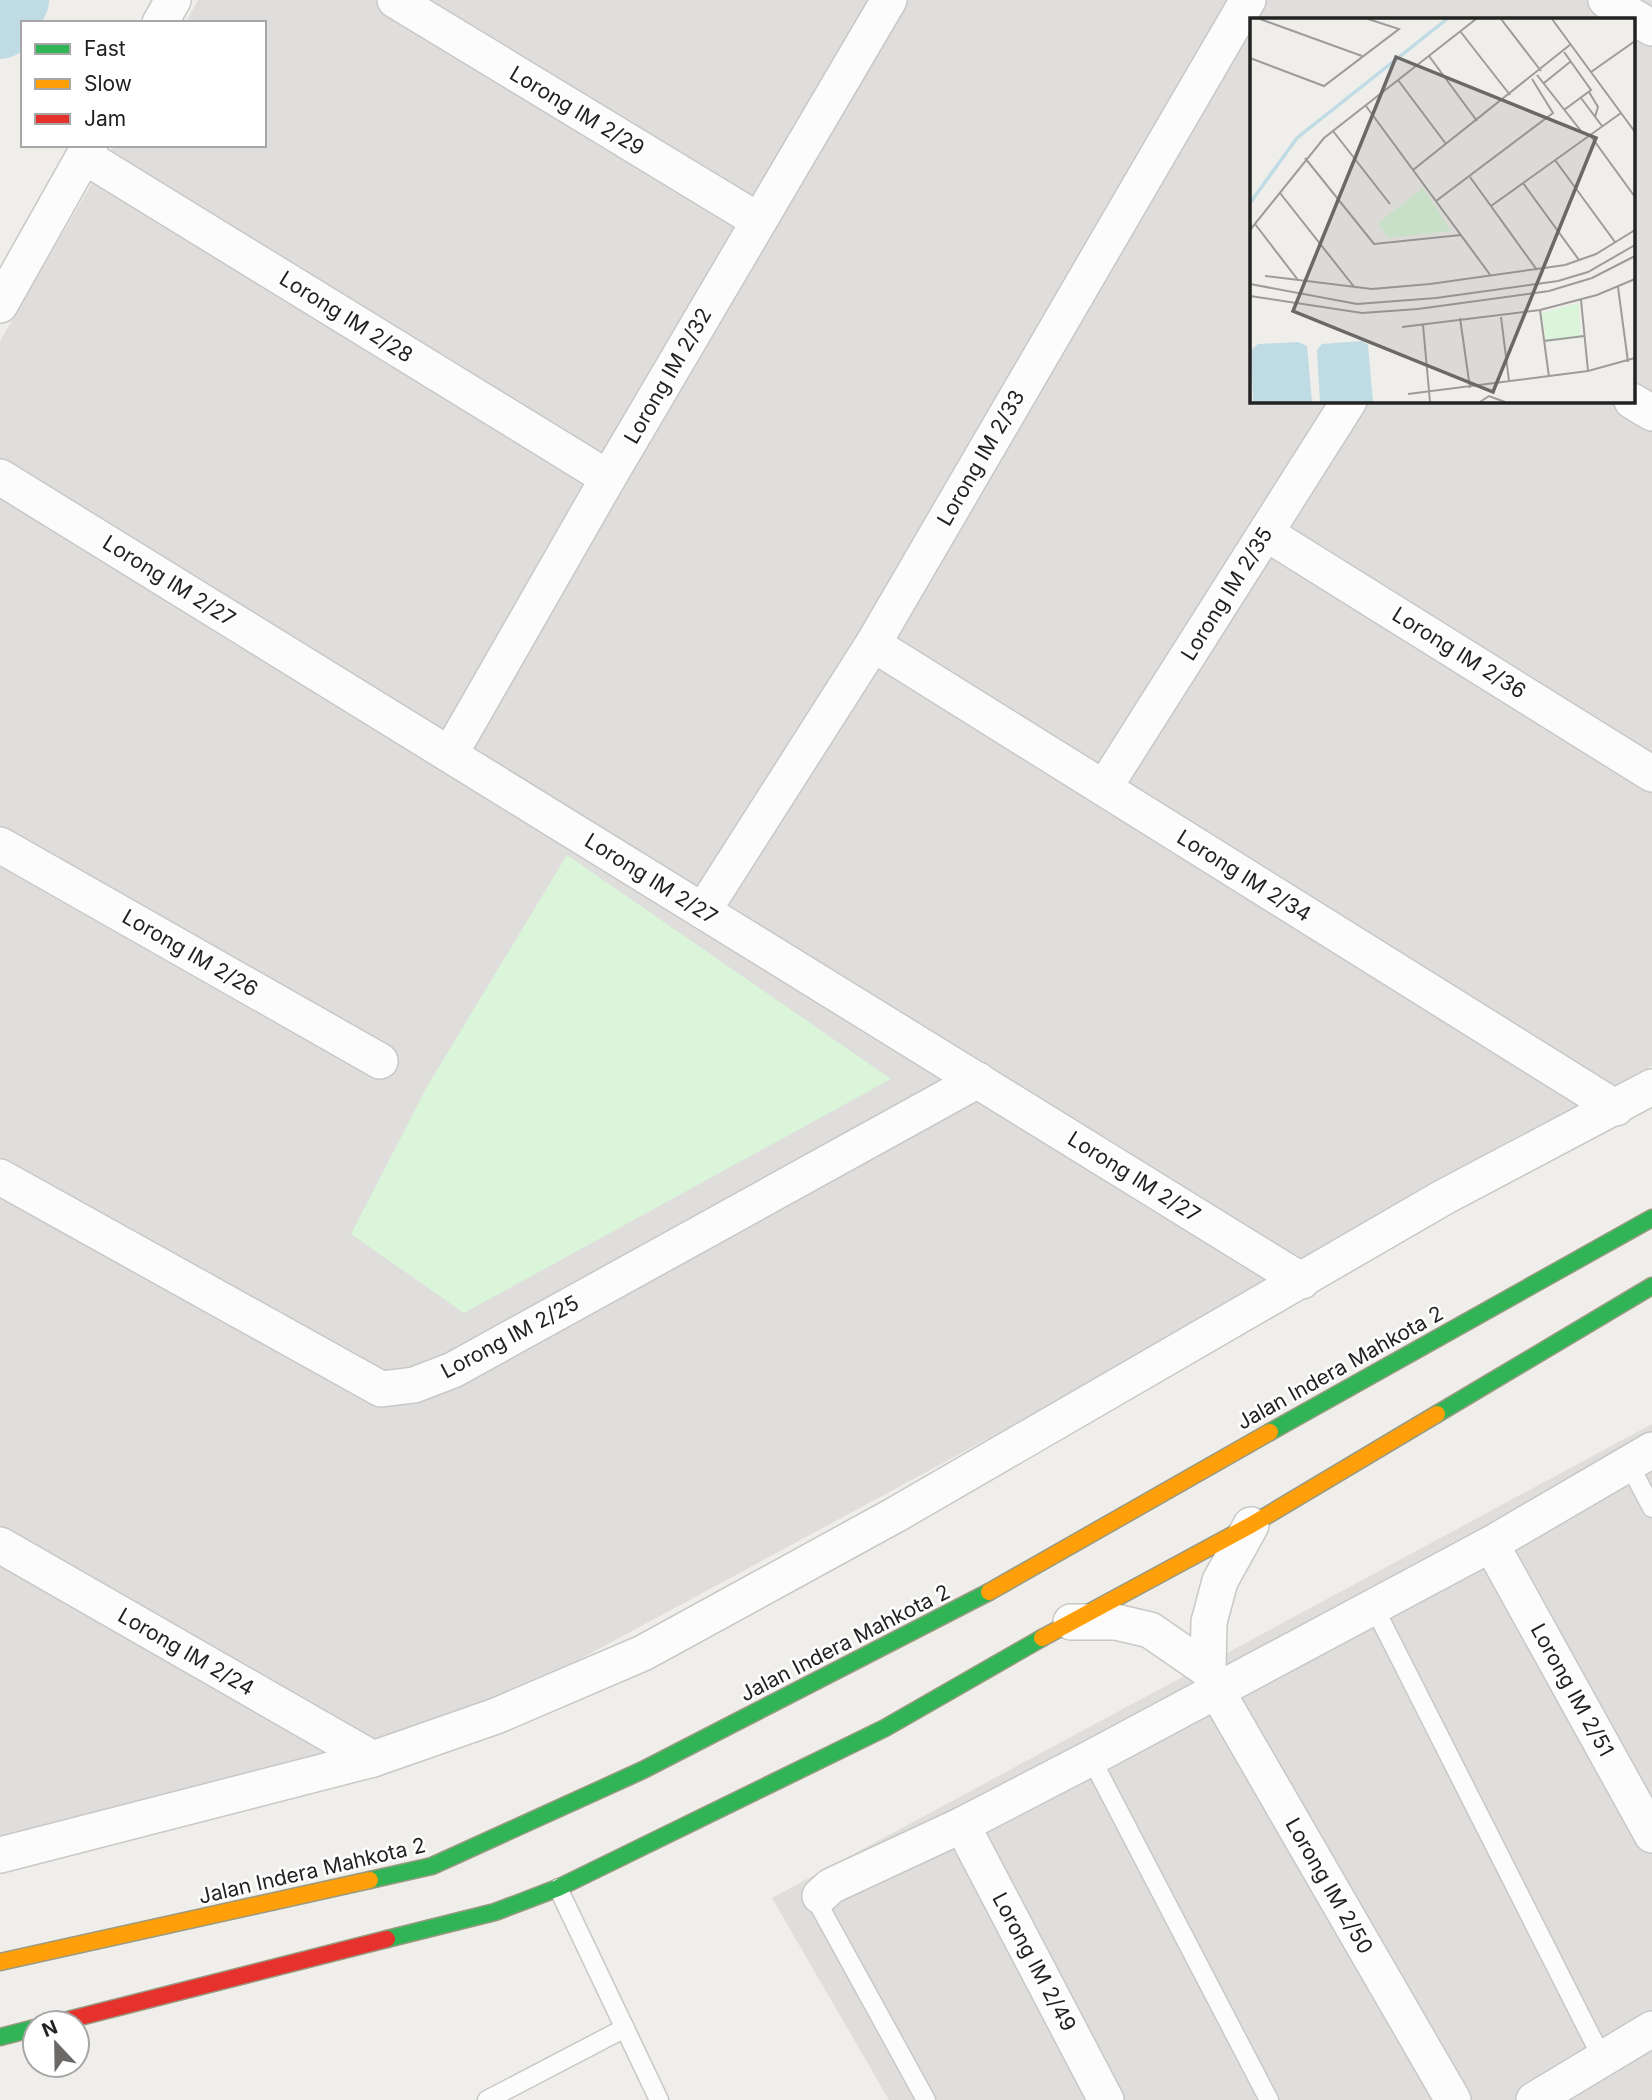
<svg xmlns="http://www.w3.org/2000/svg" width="1652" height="2100" viewBox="0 0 1652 2100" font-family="Inter,sans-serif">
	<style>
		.residential { fill: #dfdedc; fill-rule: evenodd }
		.park { fill: #daf5da }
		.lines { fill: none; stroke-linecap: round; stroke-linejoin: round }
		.river { stroke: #bfdbe3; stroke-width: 70 }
		.lane-casing { stroke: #c9c8c7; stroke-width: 21 }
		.street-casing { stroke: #c9c8c7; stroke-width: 38 }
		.fast-casing { stroke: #999a82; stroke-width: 19 }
		.slow-casing { stroke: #999a82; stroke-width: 19 }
		.jam-casing { stroke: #999a82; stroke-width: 19 }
		.lane { stroke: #fdfcfc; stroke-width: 18 }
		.street { stroke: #fdfcfc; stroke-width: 35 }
		.fast { stroke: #30b455; stroke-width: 16 }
		.slow { stroke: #ff9f0a; stroke-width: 16 }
		.jam { stroke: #e5322d; stroke-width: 16 }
		.labels { text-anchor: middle; stroke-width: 5; stroke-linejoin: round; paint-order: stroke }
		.street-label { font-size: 21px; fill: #222; stroke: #fff }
		.inset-river { fill: none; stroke: #bfdbe3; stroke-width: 3.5 }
		.inset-road { fill: none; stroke: #9e9c9b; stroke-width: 2 }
		.view { fill: #6a6968; fill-opacity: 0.15; stroke: #6a6968; stroke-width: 3.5 }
		.inset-edge { fill: none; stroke: #222; stroke-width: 3.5 }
	</style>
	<rect width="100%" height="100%" fill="#f0eeeb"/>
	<!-- residential -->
	<g class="residential">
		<path d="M198,0H1652V1066L1289,1276L482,1712L0,1846V341L114,145H264V23H185ZM1251,19H1633V401H1251Z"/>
		<polygon points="1652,1424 1652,2100 889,2100 772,1898"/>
	</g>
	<!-- park -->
	<polygon class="park" points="567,855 891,1079 464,1313 351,1234 428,1085"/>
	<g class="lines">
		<!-- river -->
		<polyline class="river" points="0,24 14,0"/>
		<defs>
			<g id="lane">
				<polyline points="1629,1464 1652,1508"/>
				<polyline points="1374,1607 1602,2058"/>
				<polyline points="1091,1758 1269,2100"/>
				<polyline points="558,1888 659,2100"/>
				<polyline points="820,1896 821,1909 926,2100"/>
				<polyline points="487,2100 625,2028"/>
			</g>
			<g id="street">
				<polyline points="395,0 759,221"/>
				<polyline points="1606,0 1652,28"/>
				<polyline points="160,23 173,0"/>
				<polyline points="84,156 608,478"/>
				<polyline points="0,305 90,145"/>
				<polyline points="1632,401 1652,413"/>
				<polyline points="0,477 1302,1281"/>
				<polyline points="1266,533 1652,774"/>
				<polyline points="873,644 1616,1108"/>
				<polyline points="450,754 608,478 889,0"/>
				<polyline points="1104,788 1349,401"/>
				<polyline points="0,845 380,1061"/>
				<polyline points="703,911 873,644 1248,0"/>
				<polyline points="0,1177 381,1389 414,1385 453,1370 978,1080"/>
				<polyline points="1251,1525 1220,1581 1209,1622 1208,1670 1226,1707 1453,2100"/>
				<polyline points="1491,1544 1652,1835"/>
				<polyline points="0,1545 373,1759"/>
				<polyline points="1071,1622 1116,1622 1150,1630 1208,1670"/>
				<polyline points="962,1825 1106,2100"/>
				<polyline points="0,1855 373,1759 496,1716 643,1653 895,1515 1444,1197 1652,1087"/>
				<polyline points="820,1896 831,1886 962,1825 1091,1758 1491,1544 1652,1450"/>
				<polyline points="1534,2100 1652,2029"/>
			</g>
			<g id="fast">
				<polyline points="1437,1414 1652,1286"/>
				<polyline points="1270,1432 1652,1218"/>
				<polyline points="370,1880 432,1866 643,1770 989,1592"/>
				<polyline points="387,1939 495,1912 558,1888 885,1728 1042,1638"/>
				<polyline points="0,2037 35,2028"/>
			</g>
			<g id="slow">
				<polyline points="989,1592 1270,1432"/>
				<polyline points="1042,1638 1251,1525 1437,1414"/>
				<polyline points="0,1962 370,1880"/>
			</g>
			<polyline id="jam" points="56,2023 387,1939"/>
		</defs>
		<!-- lane casing -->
		<use href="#lane" class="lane-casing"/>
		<!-- street casing -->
		<use href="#street" class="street-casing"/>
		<!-- fast casing -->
		<use href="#fast" class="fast-casing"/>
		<!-- slow casing -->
		<use href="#slow" class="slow-casing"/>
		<!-- jam casing -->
		<use href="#jam" class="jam-casing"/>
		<!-- lane -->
		<use href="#lane" class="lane"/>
		<!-- street -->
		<use href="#street" class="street"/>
		<!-- fast -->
		<use href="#fast" class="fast"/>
		<!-- slow -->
		<use href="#slow" class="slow"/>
		<!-- jam -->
		<use href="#jam" class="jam"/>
	</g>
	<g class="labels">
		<!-- street labels -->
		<g class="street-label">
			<text transform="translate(577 111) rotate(31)" y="7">Lorong IM 2/29</text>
			<text transform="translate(346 317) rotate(32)" y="7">Lorong IM 2/28</text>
			<text transform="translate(668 376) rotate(-60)" y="7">Lorong IM 2/32</text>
			<text transform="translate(981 458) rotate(-60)" y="7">Lorong IM 2/33</text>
			<text transform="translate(169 581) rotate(32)" y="7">Lorong IM 2/27</text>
			<text transform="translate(1227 594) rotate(-58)" y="7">Lorong IM 2/35</text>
			<text transform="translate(1459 653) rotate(32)" y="7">Lorong IM 2/36</text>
			<text transform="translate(1244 876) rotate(32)" y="7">Lorong IM 2/34</text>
			<text transform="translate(651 879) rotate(32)" y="7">Lorong IM 2/27</text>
			<text transform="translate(190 953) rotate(30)" y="7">Lorong IM 2/26</text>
			<text transform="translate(1134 1177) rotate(32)" y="7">Lorong IM 2/27</text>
			<text transform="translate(510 1337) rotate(-28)" y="7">Lorong IM 2/25</text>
			<text transform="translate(1340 1368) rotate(-29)" y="7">Jalan Indera Mahkota 2</text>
			<text transform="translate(845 1643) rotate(-27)" y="7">Jalan Indera Mahkota 2</text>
			<text transform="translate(186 1652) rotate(30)" y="7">Lorong IM 2/24</text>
			<text transform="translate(1572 1690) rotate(61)" y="7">Lorong IM 2/51</text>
			<text transform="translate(312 1871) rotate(-13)" y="7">Jalan Indera Mahkota 2</text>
			<text transform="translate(1329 1886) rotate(60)" y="7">Lorong IM 2/50</text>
			<text transform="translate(1034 1962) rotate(62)" y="7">Lorong IM 2/49</text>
		</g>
	</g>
	<!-- overview -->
	<g transform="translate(1250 18)">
		<rect width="385" height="385" fill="#f0eeeb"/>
		<path d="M173,170L201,213L138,220L128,205ZM329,285L330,320L296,324L292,295Z" fill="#daf5da"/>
		<path d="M112,323L118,327L123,384H70L67,332L72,326ZM8,326L48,324L57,328L62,384H3L1,332Z" fill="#bfdbe3"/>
		<path class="inset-river" d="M0,185L47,120L197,1"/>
		<path class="inset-road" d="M10,1L112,38M251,1L291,53M302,1L385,114M210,13L260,77M314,34L341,72L314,92M179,38L227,103M0,40L74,68L149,11L118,1M341,54L385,23M287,57L331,113M148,62L196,126M294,65L320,44M339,74L348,89L345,99M331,80L352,108M116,88L241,258M83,113L140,186M340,117L385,179M55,140L124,226L211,217M305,142L365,224M163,152L321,26M220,159L287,252M273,165L329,242M30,175L105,270M186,183L303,95L282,61M241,188L371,95M5,206L48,262M0,212L74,120L226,1M15,258L122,271L180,266L315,247L346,236L385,212M0,266L107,286L186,280L308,263L338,254L385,227M368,269L378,344M0,278L112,295L168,291L299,273L342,260L385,238M331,282L338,353M290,292L299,359M251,299L259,363M210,300L220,370M173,307L180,384M152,309L290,292L347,277L385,261M294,323L334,318M158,376L338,353L385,340M230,384L239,378L255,384"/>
		<path class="view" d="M146,39L346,120L243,374L43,293Z"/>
		<rect width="385" height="385" class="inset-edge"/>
	</g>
	<!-- legend -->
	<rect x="21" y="21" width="245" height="126" fill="#ffffff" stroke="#a7a7a7" stroke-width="2"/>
	<rect x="35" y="44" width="35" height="10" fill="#30b455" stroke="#a7a7a7" stroke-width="2"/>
	<text x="84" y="56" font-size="21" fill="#222222">Fast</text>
	<rect x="35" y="79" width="35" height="10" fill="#ff9f0a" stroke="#a7a7a7" stroke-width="2"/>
	<text x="84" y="91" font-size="21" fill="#222222">Slow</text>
	<rect x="35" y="114" width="35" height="10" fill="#e5322d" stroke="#a7a7a7" stroke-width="2"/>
	<text x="84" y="126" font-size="21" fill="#222222">Jam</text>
	<!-- north arrow -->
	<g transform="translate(56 2044) rotate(338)"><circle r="33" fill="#ffffff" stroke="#a7a7a7" stroke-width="2"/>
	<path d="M0-5L12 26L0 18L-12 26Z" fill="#6a6968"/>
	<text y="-10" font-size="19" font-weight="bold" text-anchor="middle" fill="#222222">N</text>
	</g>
</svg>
